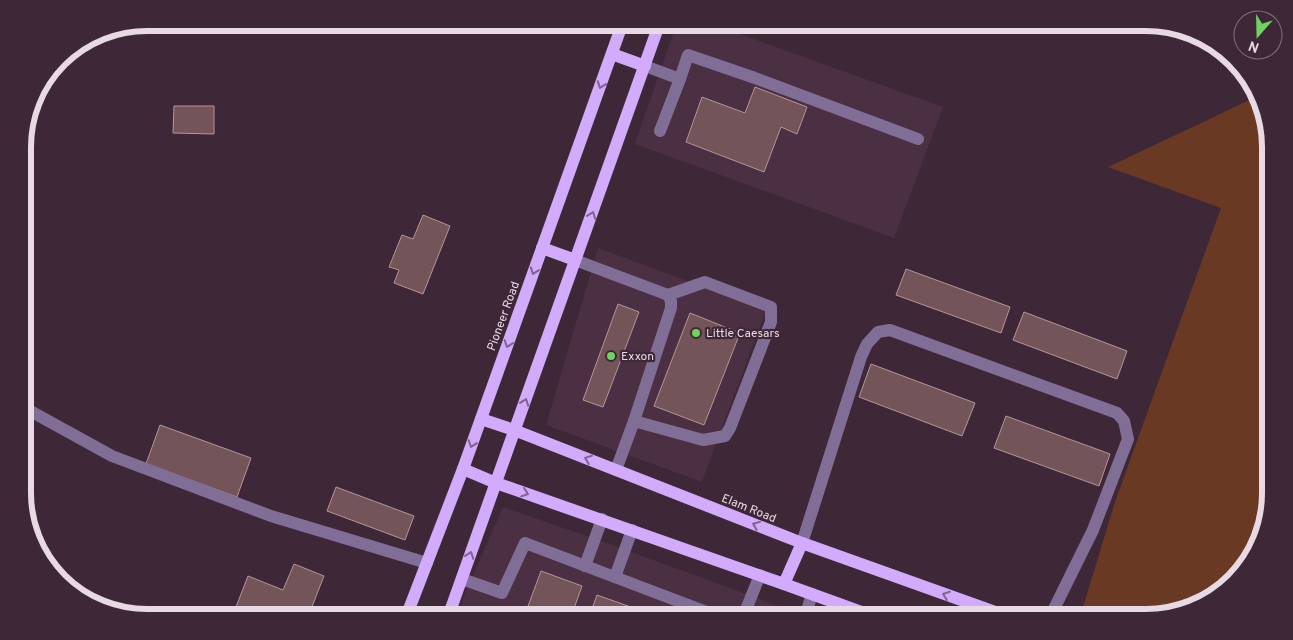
<svg xmlns="http://www.w3.org/2000/svg" width="1293" height="640" viewBox="0 0 1293 640" font-family="Overpass,sans-serif">
	<style>
		.built { fill: #4b2f42 }
		.green { fill: #693924 }
		.building { fill: #735458; stroke: #b79598 }
		.lines { fill: none; stroke-linecap: round; stroke-linejoin: round }
		.minor { stroke: #816e96; stroke-width: 12 }
		.major { stroke: #d3abfd; stroke-width: 12 }
		.oneway { stroke: #816390 }
		.poi-dot { fill: #6fd360; stroke: #3e2837; stroke-width: 2 }
		.labels { text-anchor: middle; stroke-width: 4.5; stroke-linejoin: round; paint-order: stroke }
		.street-label { font-size: 12px; fill: #e8d9e3; stroke: #3e2837 }
		.poi-label { font-size: 12px; fill: #e8d9e3; stroke: #3e2837; text-anchor: start }
		.rim { fill: none; stroke: #e8d9e3; stroke-width: 6 }
	</style>
	<rect width="100%" height="100%" fill="#3e2837"/>
	<!-- built -->
	<g class="built">
		<polygon points="677,23 709,23 943,107 894,238 635,144 644,117"/>
		<polygon points="598,248 766,310 702,482 546,425"/>
		<polygon points="503,507 604,542 809,617 455,617"/>
	</g>
	<!-- green -->
	<polygon class="green" points="1256,97 1269,131 1270,494 1258,548 1216,596 1154,617 1080,617 1115,502 1221,208 1108,167"/>
	<!-- building -->
	<g class="building">
		<polygon points="755,87 807,107 797,134 781,127 764,172 686,142 702,97 745,113"/>
		<polygon points="174,106 214,106 214,134 173,133"/>
		<polygon points="423,215 450,226 423,294 394,283 399,270 389,267 402,235 413,239"/>
		<polygon points="906,269 1010,307 1001,333 896,295"/>
		<polygon points="618,304 639,312 603,407 583,400"/>
		<polygon points="1024,312 1127,351 1117,379 1013,340"/>
		<polygon points="690,313 740,333 704,425 654,406"/>
		<polygon points="871,364 975,403 962,436 859,397"/>
		<polygon points="1006,416 1110,454 1099,486 994,448"/>
		<polygon points="160,425 251,458 237,497 146,464"/>
		<polygon points="336,487 414,516 405,540 327,511"/>
		<polygon points="294,564 324,576 308,617 262,617 236,607 248,576 283,590"/>
		<polygon points="541,571 582,586 571,617 524,617"/>
		<polygon points="597,595 659,617 589,617"/>
	</g>
	<g class="lines">
		<!-- minor -->
		<g class="minor">
			<polyline points="645,66 680,79 688,55 755,78 918,139"/>
			<polyline points="660,131 680,79"/>
			<polyline points="575,260 668,295 671,301 671,308 634,421 616,470"/>
			<polyline points="23,407 112,456 271,516 427,563"/>
			<polyline points="634,421 703,440 725,436 730,428 771,322 771,307 705,282 668,295"/>
			<polyline points="802,543 861,357 867,344 878,332 890,330 1117,413 1124,421 1128,439 1093,530 1050,617"/>
			<polyline points="585,566 602,519"/>
			<polyline points="615,577 632,530"/>
			<polyline points="462,579 502,593 525,543 720,617"/>
			<polyline points="743,617 760,575"/>
			<polyline points="805,617 812,594"/>
		</g>
		<!-- major -->
		<g class="major">
			<polyline points="612,54 645,66"/>
			<polyline points="542,248 575,260"/>
			<polyline points="481,419 514,430 802,543 1009,617"/>
			<polyline points="463,469 496,483 784,584 875,617"/>
			<polyline points="784,584 802,543"/>
			<polyline points="406,617 463,469 623,22"/>
			<polyline points="448,617 660,22"/>
		</g>
	</g>
	<!-- one-way arrows -->
	<defs><path id="oneway-chevron" d="M-2-3.5L2.5 0L-2 3.5" fill="none" stroke-width="1.6" stroke-linecap="round" stroke-linejoin="round" transform="scale(1.25)"/></defs>
	<g class="oneway">
		<use href="#oneway-chevron" transform="translate(601 85) rotate(110)"/>
		<use href="#oneway-chevron" transform="translate(592 215) rotate(-70)"/>
		<use href="#oneway-chevron" transform="translate(534 271) rotate(110)"/>
		<use href="#oneway-chevron" transform="translate(508 344) rotate(110)"/>
		<use href="#oneway-chevron" transform="translate(525 402) rotate(-70)"/>
		<use href="#oneway-chevron" transform="translate(472 444) rotate(110)"/>
		<use href="#oneway-chevron" transform="translate(588 459) rotate(-159)"/>
		<use href="#oneway-chevron" transform="translate(525 493) rotate(19)"/>
		<use href="#oneway-chevron" transform="translate(756 525) rotate(-158)"/>
		<use href="#oneway-chevron" transform="translate(470 555) rotate(-70)"/>
		<use href="#oneway-chevron" transform="translate(946 595) rotate(-160)"/>
	</g>
	<!-- markers -->
	<g class="poi-dot">
		<circle cx="696" cy="333" r="5"/>
		<circle cx="611" cy="356" r="5"/>
	</g>
	<g class="labels">
		<!-- street labels -->
		<g class="street-label">
			<text transform="translate(503 316) rotate(-70)" y="4">Pioneer Road</text>
			<text transform="translate(749 508) rotate(22)" y="4">Elam Road</text>
		</g>
		<!-- poi labels -->
		<g class="poi-label">
			<text x="706" y="337">Little Caesars</text>
			<text x="621" y="360">Exxon</text>
		</g>
	</g>
	<!-- crop -->
	<path d="M0 0H1293V640H0ZM147 31H1146A116 116 0 0 1 1262 147V493A116 116 0 0 1 1146 609H147A116 116 0 0 1 31 493V147A116 116 0 0 1 147 31Z" fill="#3e2837" fill-rule="evenodd"/>
	<path class="rim" d="M147 31H1146A116 116 0 0 1 1262 147V493A116 116 0 0 1 1146 609H147A116 116 0 0 1 31 493V147A116 116 0 0 1 147 31Z"/>
	<!-- north arrow -->
	<g transform="translate(1258 35) rotate(200)"><circle r="24" fill="#3e2837" stroke="#826f7c"/>
	<path d="M0-4L9 19L0 12L-9 19Z" fill="#6fd360"/>
	<text y="-8" font-size="14" font-weight="bold" text-anchor="middle" fill="#e8d9e3">N</text>
	</g>
</svg>
